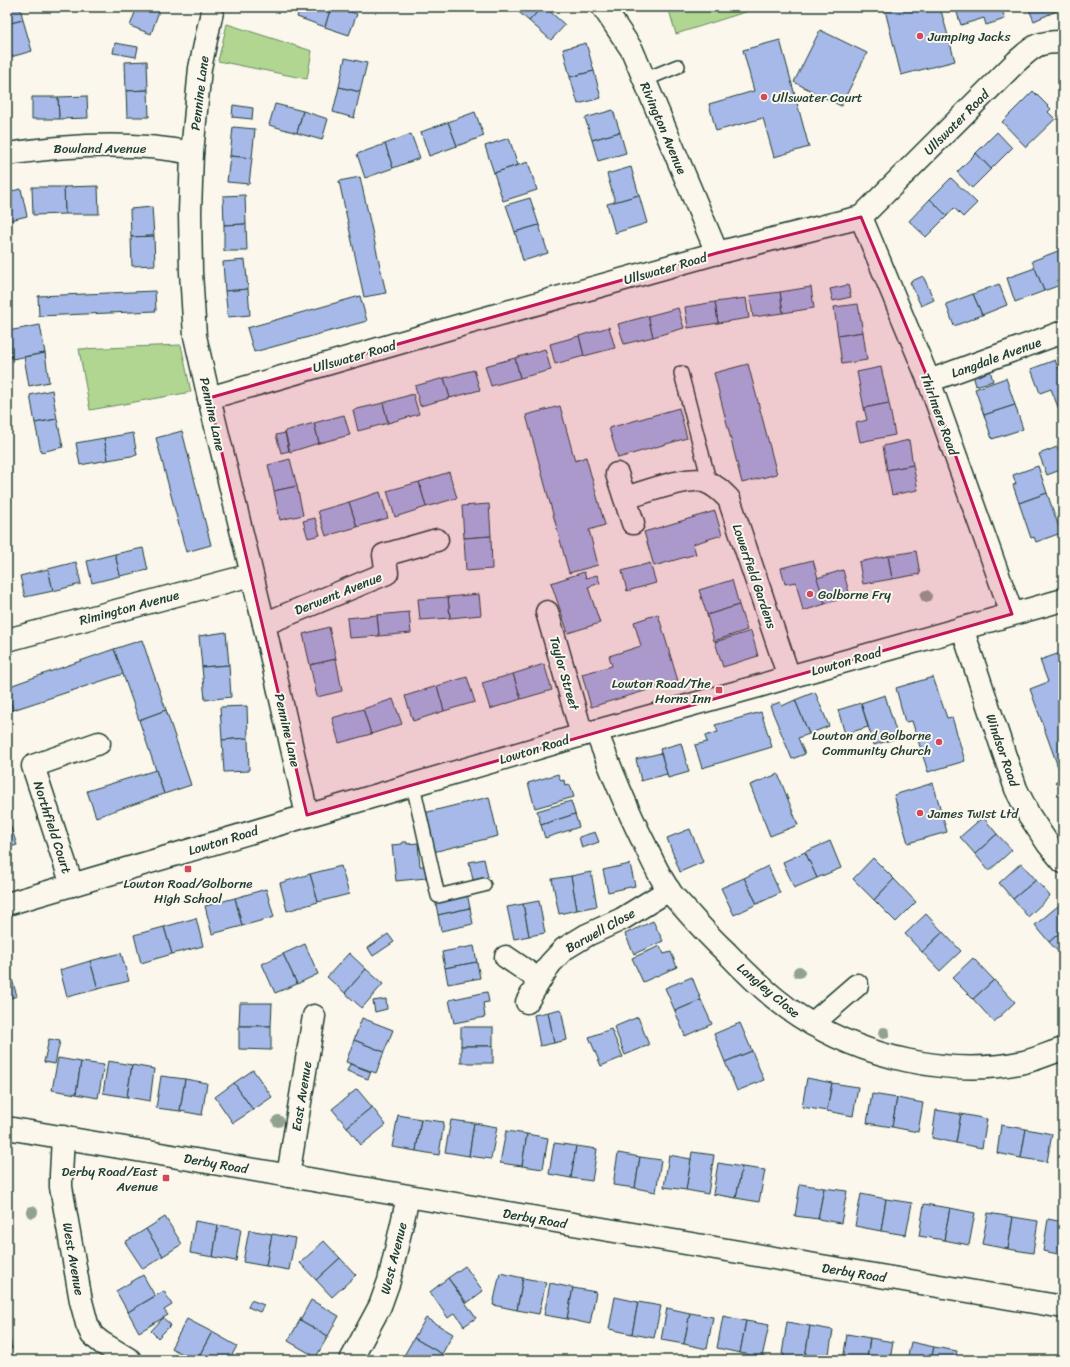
<svg xmlns="http://www.w3.org/2000/svg" width="1070" height="1367" viewBox="0 0 1070 1367" font-family="Sriracha,sans-serif">
	<style>
		.green { fill: #b1d691; stroke: #688a62 }
		.building { fill: #a6b9e8; stroke: #1f3d34 }
		.lines { fill: none; stroke-linecap: round; stroke-linejoin: round }
		.service-casing { stroke: #1f3d34; stroke-width: 16 }
		.minor-casing { stroke: #1f3d34; stroke-width: 25 }
		.secondary-casing { stroke: #1f3d34; stroke-width: 25 }
		.service { stroke: #fbf7ec; stroke-width: 13 }
		.minor { stroke: #fbf7ec; stroke-width: 22 }
		.secondary { stroke: #fbf7ec; stroke-width: 22 }
		.tree { fill: #92a291 }
		.marked { fill: #c2185b; fill-opacity: 0.2; stroke: #c2185b; stroke-width: 3; stroke-linejoin: round }
		.poi-dot { fill: #d1495b; stroke: #fbf7ec; stroke-width: 1.5 }
		.labels { text-anchor: middle; stroke-width: 4; stroke-linejoin: round; paint-order: stroke }
		.poi-label { font-size: 13px; fill: #1f3d34; stroke: #fbf7ec; text-anchor: start }
		.street-label { font-size: 13px; fill: #1f3d34; stroke: #fbf7ec }
	</style>
	<rect width="100%" height="100%" fill="#fbf7ec"/>
	<filter id="ink" filterUnits="userSpaceOnUse"><feTurbulence type="fractalNoise" baseFrequency=".025" numOctaves="2"/><feDisplacementMap in="SourceGraphic" scale="8" xChannelSelector="R" yChannelSelector="G"/><feConvolveMatrix kernelMatrix="1 2 1 2 8 2 1 2 1" color-interpolation-filters="sRGB"/></filter>
	<g filter="url(#ink)">
		<!-- green -->
		<g class="green">
			<polygon points="668,7 761,7 676,34"/>
			<polygon points="227,24 312,51 307,79 218,61"/>
			<polygon points="181,345 191,392 90,410 79,349"/>
		</g>
		<!-- building -->
		<g class="building">
			<polygon points="7,7 20,7 23,20 7,24"/>
			<polygon points="137,7 156,7 160,8 151,34 130,26"/>
			<polygon points="300,7 331,7 325,27 297,17"/>
			<polygon points="331,7 336,7 357,14 349,35 325,27"/>
			<polygon points="513,7 542,7 529,21"/>
			<polygon points="542,7 545,7 565,25 551,40 529,21"/>
			<polygon points="898,7 940,7 955,61 901,75 885,10"/>
			<polygon points="955,7 1001,7 1005,19 986,25 984,18 961,25"/>
			<polygon points="1028,7 1063,7 1063,8 1034,21"/>
			<polygon points="23,20 32,51 7,58 7,24"/>
			<polygon points="820,30 867,53 841,106 794,82"/>
			<polygon points="780,40 809,147 774,157 763,118 716,131 709,104 754,91 743,50"/>
			<polygon points="115,43 138,47 136,57 113,53"/>
			<polygon points="586,43 594,71 570,77 563,49"/>
			<polygon points="345,58 367,63 360,92 339,87"/>
			<polygon points="147,61 148,90 126,91 125,62"/>
			<polygon points="594,71 601,98 578,104 570,77"/>
			<polygon points="339,87 360,92 354,118 333,112"/>
			<polygon points="148,90 149,117 127,117 126,91"/>
			<polygon points="1033,91 1051,109 1048,112 1055,119 1026,147 1002,122"/>
			<polygon points="87,96 88,118 59,119 58,97"/>
			<polygon points="32,97 58,97 59,119 32,119"/>
			<polygon points="275,104 303,111 297,133 269,125"/>
			<polygon points="233,105 253,108 252,119 232,117"/>
			<polygon points="613,110 620,132 592,140 585,118"/>
			<polygon points="303,111 328,119 322,140 297,133"/>
			<polygon points="475,112 484,136 457,146 448,122"/>
			<polygon points="448,122 457,146 429,156 421,132"/>
			<polygon points="233,127 255,129 252,158 230,156"/>
			<polygon points="620,132 626,153 598,161 592,140"/>
			<polygon points="997,132 1012,148 991,169 976,153"/>
			<polygon points="411,134 420,158 393,168 385,144"/>
			<polygon points="509,138 518,165 494,173 485,146"/>
			<polygon points="385,144 393,168 365,178 357,154"/>
			<polygon points="976,153 991,169 972,188 957,172"/>
			<polygon points="230,156 252,158 249,184 227,182"/>
			<polygon points="528,162 537,190 503,201 494,173"/>
			<polygon points="631,167 639,195 615,202 607,174"/>
			<polygon points="360,177 386,293 364,297 339,181"/>
			<polygon points="951,178 977,203 963,217 954,208 947,216 930,199"/>
			<polygon points="98,186 99,214 65,214 64,187"/>
			<polygon points="32,187 64,187 65,214 33,215"/>
			<polygon points="21,189 27,216 7,221 7,192"/>
			<polygon points="245,195 246,224 224,225 223,196"/>
			<polygon points="639,195 647,223 615,233 607,204"/>
			<polygon points="530,198 539,225 515,232 506,205"/>
			<polygon points="930,199 947,216 926,237 909,221"/>
			<polygon points="152,207 154,236 131,237 130,209"/>
			<polygon points="246,224 247,251 224,251 224,225"/>
			<polygon points="539,225 548,253 523,261 515,232"/>
			<polygon points="154,236 155,265 132,266 131,237"/>
			<polygon points="1063,249 1063,284 1044,291 1032,261"/>
			<polygon points="245,260 248,289 225,291 223,262"/>
			<polygon points="1035,268 1044,291 1015,302 1007,278"/>
			<polygon points="923,276 934,300 921,306 910,282"/>
			<polygon points="999,284 1007,305 982,315 973,294"/>
			<polygon points="848,285 851,297 833,301 830,289"/>
			<polygon points="811,287 814,308 783,313 780,292"/>
			<polygon points="248,289 250,315 228,317 225,291"/>
			<polygon points="155,291 156,311 39,316 38,296"/>
			<polygon points="780,292 783,313 753,317 750,296"/>
			<polygon points="973,294 982,315 954,326 946,304"/>
			<polygon points="360,296 367,321 254,352 247,328"/>
			<polygon points="746,298 749,318 718,323 715,302"/>
			<polygon points="715,302 718,323 688,328 685,307"/>
			<polygon points="858,304 863,332 838,336 834,307"/>
			<polygon points="678,308 684,328 653,337 648,316"/>
			<polygon points="648,316 653,337 624,344 618,324"/>
			<polygon points="40,325 45,353 12,359 8,331"/>
			<polygon points="609,327 615,348 584,356 579,336"/>
			<polygon points="863,332 867,360 842,364 838,336"/>
			<polygon points="579,336 584,356 555,364 550,344"/>
			<polygon points="545,349 551,370 520,378 515,358"/>
			<polygon points="45,353 49,382 29,386 24,357"/>
			<polygon points="515,358 520,378 491,386 485,366"/>
			<polygon points="1055,360 1058,368 1063,366 1063,411 1060,412 1051,389 1040,393 1031,369"/>
			<polygon points="748,364 777,474 742,483 714,373"/>
			<polygon points="989,366 993,381 976,386 972,371"/>
			<polygon points="881,367 889,403 864,408 857,372"/>
			<polygon points="474,370 480,390 450,398 444,378"/>
			<polygon points="444,378 450,398 420,406 415,386"/>
			<polygon points="1006,378 1015,405 984,415 975,389"/>
			<polygon points="52,390 57,419 35,423 30,395"/>
			<polygon points="413,394 419,414 388,423 383,403"/>
			<polygon points="383,403 388,423 358,431 353,410"/>
			<polygon points="889,403 895,435 860,442 856,423 867,420 864,408"/>
			<polygon points="1015,405 1023,429 992,439 984,415"/>
			<polygon points="560,406 575,461 586,457 605,525 589,530 598,565 569,573 526,415"/>
			<polygon points="679,408 687,438 618,458 609,428"/>
			<polygon points="344,415 350,435 319,443 314,423"/>
			<polygon points="57,419 63,447 41,452 35,423"/>
			<polygon points="314,423 319,443 290,452 285,431"/>
			<polygon points="182,431 211,545 186,552 156,438"/>
			<polygon points="133,433 137,455 108,460 104,438"/>
			<polygon points="285,433 289,451 281,453 276,435"/>
			<polygon points="104,438 108,460 80,465 76,443"/>
			<polygon points="909,440 913,465 887,470 883,446"/>
			<polygon points="1057,447 1063,463 1063,469 1047,475 1039,454"/>
			<polygon points="290,459 297,486 274,491 268,465"/>
			<polygon points="913,465 918,490 892,495 887,470"/>
			<polygon points="1038,466 1047,493 1019,503 1013,485 1016,484 1013,475"/>
			<polygon points="449,472 457,498 426,507 419,482"/>
			<polygon points="419,482 426,507 395,517 387,491"/>
			<polygon points="297,486 303,515 280,520 274,491"/>
			<polygon points="380,492 388,518 357,527 349,502"/>
			<polygon points="1047,493 1061,533 1036,542 1034,537 1031,538 1019,503"/>
			<polygon points="349,502 357,527 326,536 318,511"/>
			<polygon points="489,504 491,536 464,538 462,506"/>
			<polygon points="715,511 722,535 693,544 696,554 654,566 644,532"/>
			<polygon points="315,518 320,535 308,538 303,521"/>
			<polygon points="491,536 492,569 466,571 464,538"/>
			<polygon points="143,548 148,570 120,576 115,554"/>
			<polygon points="916,551 920,574 892,579 888,556"/>
			<polygon points="115,554 120,576 92,583 87,561"/>
			<polygon points="888,556 892,579 863,584 859,562"/>
			<polygon points="813,560 825,604 803,611 796,582 785,584 781,568"/>
			<polygon points="76,562 81,584 53,591 48,569"/>
			<polygon points="650,563 656,583 627,591 622,571"/>
			<polygon points="48,569 53,591 25,597 20,576"/>
			<polygon points="843,570 850,596 825,604 817,578"/>
			<polygon points="584,572 586,578 597,575 600,583 588,587 600,623 568,633 551,583"/>
			<polygon points="732,580 739,605 707,615 699,590"/>
			<polygon points="479,594 481,615 450,618 448,597"/>
			<polygon points="448,597 450,618 420,620 418,599"/>
			<polygon points="739,605 747,630 714,641 707,615"/>
			<polygon points="409,612 411,633 379,636 377,615"/>
			<polygon points="658,614 678,681 591,707 582,674 612,666 609,656 641,646 634,622"/>
			<polygon points="377,615 379,636 349,638 347,618"/>
			<polygon points="329,627 336,659 310,665 303,634"/>
			<polygon points="751,631 758,656 723,667 715,642"/>
			<polygon points="226,632 229,665 202,667 199,636"/>
			<polygon points="142,640 166,710 139,720 114,649"/>
			<polygon points="114,649 123,674 13,710 7,691 7,687"/>
			<polygon points="1063,652 1063,687 1061,688 1063,693 1063,765 1058,767 1030,689 1048,682 1040,660"/>
			<polygon points="336,659 342,691 317,697 310,665"/>
			<polygon points="544,664 552,690 521,699 513,674"/>
			<polygon points="229,665 231,697 205,700 202,667"/>
			<polygon points="513,674 521,699 490,709 482,683"/>
			<polygon points="467,677 475,702 444,711 437,686"/>
			<polygon points="933,677 947,718 952,717 965,761 928,772 912,721 905,722 896,688"/>
			<polygon points="437,686 444,711 413,721 405,696"/>
			<polygon points="7,691 13,710 7,712"/>
			<polygon points="815,692 829,726 809,734 795,700"/>
			<polygon points="885,695 898,738 874,745 861,703"/>
			<polygon points="393,699 402,724 371,734 363,709"/>
			<polygon points="795,700 809,734 798,738 805,754 792,759 770,706 780,702 782,706"/>
			<polygon points="861,703 868,727 845,734 838,710"/>
			<polygon points="247,706 248,738 222,740 220,707"/>
			<polygon points="363,709 371,734 339,743 332,718"/>
			<polygon points="166,710 191,785 164,794 139,720"/>
			<polygon points="761,712 772,747 702,768 695,745 707,742 705,736 718,732 715,725"/>
			<polygon points="248,738 249,771 224,772 222,740"/>
			<polygon points="681,743 689,772 668,778 660,749"/>
			<polygon points="661,753 667,774 641,781 636,759"/>
			<polygon points="156,770 164,794 96,817 87,791"/>
			<polygon points="558,774 561,781 564,780 565,786 570,785 574,797 535,808 528,783"/>
			<polygon points="778,774 798,825 770,836 750,785"/>
			<polygon points="1063,776 1063,791 1055,782"/>
			<polygon points="933,783 947,832 908,843 894,795"/>
			<polygon points="489,797 498,836 433,852 424,813"/>
			<polygon points="571,801 575,814 541,825 537,811"/>
			<polygon points="575,814 579,827 545,838 541,825"/>
			<polygon points="7,816 17,845 7,848"/>
			<polygon points="983,817 997,834 975,854 960,837"/>
			<polygon points="690,829 703,862 680,872 667,838"/>
			<polygon points="595,832 599,842 582,848 579,837"/>
			<polygon points="997,834 1012,850 989,871 975,854"/>
			<polygon points="830,841 841,868 817,878 805,852"/>
			<polygon points="402,842 407,842 407,844 418,843 420,866 425,866 426,878 396,881 392,845 402,844"/>
			<polygon points="805,852 817,878 794,888 783,862"/>
			<polygon points="873,858 894,879 874,900 853,879"/>
			<polygon points="484,859 488,877 473,880 469,862"/>
			<polygon points="1021,863 1036,880 1013,899 999,883"/>
			<polygon points="630,864 635,886 608,892 603,870"/>
			<polygon points="341,866 349,894 318,902 310,874"/>
			<polygon points="768,866 780,893 757,904 744,878"/>
			<polygon points="591,872 597,906 577,910 571,876"/>
			<polygon points="310,874 318,902 287,911 280,883"/>
			<polygon points="571,876 577,910 559,914 552,879"/>
			<polygon points="744,878 757,904 734,915 721,888"/>
			<polygon points="894,879 916,902 896,922 874,900"/>
			<polygon points="1036,880 1050,896 1028,917 1013,899"/>
			<polygon points="266,889 274,917 242,926 235,898"/>
			<polygon points="467,893 470,908 438,915 435,899"/>
			<polygon points="235,898 242,926 212,934 205,906"/>
			<polygon points="539,901 545,933 529,936 523,904"/>
			<polygon points="523,904 529,936 514,939 507,907"/>
			<polygon points="1058,906 1063,911 1063,930 1049,942 1035,925"/>
			<polygon points="470,908 473,924 441,931 438,915"/>
			<polygon points="926,914 943,932 922,952 905,934"/>
			<polygon points="196,918 203,946 172,954 164,927"/>
			<polygon points="653,921 663,941 634,954 625,934"/>
			<polygon points="164,927 172,954 141,963 134,935"/>
			<polygon points="1063,930 1063,957 1049,942"/>
			<polygon points="943,932 961,951 940,971 922,952"/>
			<polygon points="388,934 394,942 373,956 368,948"/>
			<polygon points="305,944 318,974 297,984 283,954"/>
			<polygon points="474,946 477,962 445,968 442,952"/>
			<polygon points="660,946 664,954 671,952 677,967 643,982 632,958"/>
			<polygon points="121,953 129,981 98,989 90,961"/>
			<polygon points="349,953 366,969 345,993 327,977"/>
			<polygon points="283,954 297,984 275,993 262,964"/>
			<polygon points="973,958 994,980 973,999 952,978"/>
			<polygon points="90,961 98,989 67,997 60,970"/>
			<polygon points="477,962 480,978 448,984 445,968"/>
			<polygon points="7,963 17,996 7,999"/>
			<polygon points="366,969 383,984 362,1008 345,993"/>
			<polygon points="692,977 701,1000 675,1011 665,988"/>
			<polygon points="994,980 1015,1002 994,1022 973,999"/>
			<polygon points="487,992 489,1002 483,1003 485,1017 454,1023 449,1000"/>
			<polygon points="386,999 387,1009 375,1012 373,1001"/>
			<polygon points="701,1000 712,1024 685,1036 675,1011"/>
			<polygon points="240,1003 272,1003 271,1026 239,1026"/>
			<polygon points="561,1009 567,1040 554,1043 548,1012"/>
			<polygon points="548,1012 554,1043 540,1046 534,1015"/>
			<polygon points="638,1017 649,1045 625,1055 614,1027"/>
			<polygon points="362,1018 393,1030 384,1052 354,1040"/>
			<polygon points="740,1023 752,1051 725,1062 714,1034"/>
			<polygon points="239,1026 271,1026 271,1050 239,1049"/>
			<rect x="461" y="1027" width="32" height="19"/>
			<polygon points="611,1029 623,1057 601,1066 589,1037"/>
			<polygon points="49,1039 60,1041 55,1064 44,1062"/>
			<polygon points="354,1040 384,1052 376,1073 346,1062"/>
			<rect x="461" y="1046" width="32" height="17"/>
			<polygon points="752,1051 764,1080 737,1091 725,1062"/>
			<polygon points="58,1058 81,1062 76,1094 52,1090"/>
			<polygon points="108,1061 132,1065 127,1097 103,1093"/>
			<polygon points="81,1062 104,1065 98,1098 76,1094"/>
			<polygon points="350,1064 371,1072 368,1079 347,1071"/>
			<polygon points="132,1065 154,1069 150,1101 127,1097"/>
			<polygon points="253,1070 272,1097 253,1110 234,1083"/>
			<polygon points="161,1076 185,1079 180,1111 156,1108"/>
			<polygon points="807,1078 832,1083 827,1111 802,1107"/>
			<polygon points="185,1079 207,1083 202,1115 180,1111"/>
			<polygon points="234,1083 253,1110 233,1123 215,1097"/>
			<polygon points="832,1083 858,1087 853,1116 827,1111"/>
			<polygon points="357,1089 372,1107 347,1127 332,1109"/>
			<polygon points="872,1094 897,1098 892,1127 867,1123"/>
			<polygon points="897,1098 923,1103 918,1132 892,1127"/>
			<polygon points="372,1107 386,1125 361,1145 347,1127"/>
			<polygon points="936,1110 961,1114 956,1143 932,1138"/>
			<polygon points="961,1114 987,1119 982,1148 956,1143"/>
			<polygon points="398,1115 421,1119 416,1151 392,1147"/>
			<polygon points="421,1119 444,1122 439,1155 416,1151"/>
			<polygon points="451,1120 474,1123 469,1156 445,1152"/>
			<polygon points="474,1123 497,1127 491,1159 469,1156"/>
			<polygon points="1001,1125 1026,1129 1021,1158 997,1153"/>
			<polygon points="1026,1129 1052,1134 1047,1162 1021,1158"/>
			<polygon points="506,1131 527,1134 522,1166 500,1163"/>
			<polygon points="527,1134 548,1138 543,1169 522,1166"/>
			<polygon points="554,1143 576,1146 571,1178 549,1174"/>
			<polygon points="576,1146 597,1149 592,1181 571,1178"/>
			<polygon points="692,1152 714,1155 708,1194 686,1190"/>
			<polygon points="618,1153 640,1157 635,1188 613,1185"/>
			<polygon points="669,1155 691,1159 686,1190 664,1187"/>
			<polygon points="640,1157 661,1160 656,1192 635,1188"/>
			<polygon points="718,1163 742,1167 736,1198 713,1194"/>
			<polygon points="742,1167 765,1170 759,1202 736,1198"/>
			<polygon points="800,1184 824,1188 818,1219 795,1216"/>
			<polygon points="824,1188 847,1191 841,1223 818,1219"/>
			<polygon points="861,1194 886,1199 881,1231 855,1226"/>
			<polygon points="886,1199 912,1203 906,1235 881,1231"/>
			<polygon points="924,1204 950,1208 944,1240 919,1236"/>
			<polygon points="950,1208 975,1213 969,1245 944,1240"/>
			<polygon points="988,1213 1013,1217 1008,1249 982,1244"/>
			<polygon points="165,1217 182,1244 163,1256 146,1229"/>
			<polygon points="1013,1217 1038,1221 1033,1253 1008,1249"/>
			<polygon points="1048,1219 1063,1222 1063,1255 1043,1251"/>
			<polygon points="195,1221 218,1225 213,1257 190,1253"/>
			<polygon points="218,1225 241,1229 236,1261 213,1257"/>
			<polygon points="146,1229 163,1256 143,1269 125,1242"/>
			<polygon points="249,1230 272,1234 266,1266 243,1262"/>
			<polygon points="272,1234 295,1238 289,1270 266,1266"/>
			<polygon points="324,1241 340,1258 316,1280 300,1263"/>
			<polygon points="340,1258 356,1275 332,1297 316,1280"/>
			<polygon points="465,1266 483,1291 467,1303 448,1278"/>
			<polygon points="500,1273 523,1278 517,1310 493,1305"/>
			<polygon points="143,1275 155,1296 128,1312 116,1291"/>
			<polygon points="448,1278 476,1318 464,1326 455,1313 448,1318 430,1292"/>
			<polygon points="523,1278 546,1282 539,1314 517,1310"/>
			<polygon points="550,1283 573,1288 567,1319 544,1315"/>
			<polygon points="573,1288 596,1292 590,1324 567,1319"/>
			<polygon points="164,1291 172,1305 164,1310 168,1315 139,1332 128,1312"/>
			<polygon points="615,1297 638,1302 632,1334 609,1329"/>
			<polygon points="251,1300 264,1305 260,1312 248,1307"/>
			<polygon points="311,1300 339,1316 328,1336 300,1320"/>
			<polygon points="638,1302 661,1306 654,1338 632,1334"/>
			<polygon points="667,1308 690,1313 684,1344 661,1340"/>
			<polygon points="690,1313 713,1317 707,1349 684,1344"/>
			<polygon points="723,1316 746,1321 740,1353 717,1348"/>
			<polygon points="163,1318 171,1325 158,1338 151,1331"/>
			<polygon points="426,1318 453,1334 442,1354 414,1338"/>
			<polygon points="187,1319 212,1332 197,1360 194,1360 171,1348"/>
			<polygon points="300,1320 328,1336 316,1357 288,1341"/>
			<polygon points="746,1321 769,1325 762,1357 740,1353"/>
			<polygon points="787,1322 810,1326 805,1358 803,1358 803,1360 783,1360 784,1354 782,1354"/>
			<polygon points="7,1326 12,1349 7,1350"/>
			<polygon points="810,1326 833,1330 828,1360 805,1358"/>
			<polygon points="212,1332 237,1346 229,1360 197,1360"/>
			<polygon points="847,1334 870,1338 867,1360 843,1360"/>
			<polygon points="414,1338 442,1354 439,1360 405,1360 402,1359"/>
			<polygon points="870,1338 893,1342 890,1360 867,1360"/>
			<polygon points="911,1342 934,1347 931,1360 907,1360"/>
			<polygon points="934,1347 957,1351 955,1360 931,1360"/>
			<polygon points="294,1355 295,1360 273,1360"/>
		</g>
		<g class="lines">
			<defs>
				<g id="service">
					<polyline points="644,80 678,66"/>
					<polyline points="681,373 710,484"/>
					<polyline points="413,785 438,896 484,885"/>
				</g>
				<g id="minor">
					<polyline points="213,7 200,68 192,153 190,212 191,272 195,336 209,398 264,624 307,815"/>
					<polyline points="603,7 632,50 717,253"/>
					<path d="M7,154C66,145 134,141 192,153"/>
					<polyline points="861,217 929,381 1012,614"/>
					<polyline points="929,381 1063,332"/>
					<path d="M209,398L468,323L717,253L861,217L1016,62C1035,45 1037,42 1063,42"/>
					<polyline points="617,474 633,523"/>
					<path d="M625,498C643,493 687,476 704,481C715,485 721,491 729,499L789,677"/>
					<polyline points="547,612 582,735"/>
					<polyline points="264,624 387,573 384,555 437,540"/>
					<polyline points="962,628 1016,789 1029,815 1048,844 1063,862"/>
					<polyline points="7,640 251,575"/>
					<path d="M596,731C611,770 626,808 645,845C652,860 659,876 669,890C673,897 680,903 685,909C699,925 712,939 727,953C747,974 774,1000 799,1016C862,1057 949,1078 1024,1062C1037,1059 1050,1053 1063,1049"/>
					<polyline points="72,885 33,766 99,743"/>
					<polyline points="506,957 540,980 527,1002"/>
					<polyline points="540,980 550,964 564,949 587,935 622,919 669,890"/>
					<polyline points="812,1024 857,985"/>
					<polyline points="7,1128 1063,1307"/>
					<polyline points="63,1137 61,1175 61,1187 81,1301 87,1324 92,1335 102,1343 130,1360"/>
					<polyline points="288,1176 314,1016"/>
					<polyline points="351,1360 380,1306 389,1281 408,1197"/>
				</g>
				<polyline id="secondary" points="7,904 582,735 759,686 789,677 1063,600"/>
			</defs>
			<!-- service casing -->
			<use href="#service" class="service-casing"/>
			<!-- minor casing -->
			<use href="#minor" class="minor-casing"/>
			<!-- secondary casing -->
			<use href="#secondary" class="secondary-casing"/>
			<!-- service -->
			<use href="#service" class="service"/>
			<!-- minor -->
			<use href="#minor" class="minor"/>
			<!-- secondary -->
			<use href="#secondary" class="secondary"/>
		</g>
		<!-- trees -->
		<g class="tree">
			<circle cx="926" cy="596" r="6"/>
			<circle cx="799" cy="972" r="6"/>
			<circle cx="884" cy="1033" r="6"/>
			<circle cx="278" cy="1121" r="6"/>
			<circle cx="32" cy="1212" r="6"/>
		</g>
	</g>
	<!-- marked area -->
	<path class="marked" d="M861,217L929,381L1012,614L307,815L209,398L717,253Z"/>
	<!-- markers -->
	<g class="poi-dot">
		<circle cx="920" cy="36" r="4"/>
		<circle cx="764" cy="97" r="4"/>
		<circle cx="810" cy="594" r="4"/>
		<rect x="715" y="686" width="8" height="8" rx="2"/>
		<circle cx="939" cy="742" r="4"/>
		<circle cx="920" cy="813" r="4"/>
		<rect x="184" y="865" width="8" height="8" rx="2"/>
		<rect x="162" y="1174" width="8" height="8" rx="2"/>
	</g>
	<g class="labels">
		<!-- poi labels -->
		<g class="poi-label">
			<text x="928" y="41">Jumping Jacks</text>
			<text x="772" y="102">Ullswater Court</text>
			<text x="818" y="599">Golborne Fry</text>
			<text x="711" y="688" text-anchor="end">Lowton Road/The<tspan x="711" dy="15">Horns Inn</tspan></text>
			<text x="931" y="740" text-anchor="end">Lowton and Golborne<tspan x="931" dy="15">Community Church</tspan></text>
			<text x="928" y="818">James Twist Ltd</text>
			<text x="188" y="888" text-anchor="middle">Lowton Road/Golborne<tspan x="188" dy="15">High School</tspan></text>
			<text x="158" y="1176" text-anchor="end">Derby Road/East<tspan x="158" dy="15">Avenue</tspan></text>
		</g>
		<!-- street labels -->
		<g class="street-label">
			<text transform="translate(199 93) rotate(-83)" y="5">Pennine Lane</text>
			<text transform="translate(956 122) rotate(-45)" y="5">Ullswater Road</text>
			<text transform="translate(664 128) rotate(67)" y="5">Rivington Avenue</text>
			<text x="100" y="153">Bowland Avenue</text>
			<text transform="translate(665 268) rotate(-16)" y="5">Ullswater Road</text>
			<text transform="translate(354 356) rotate(-16)" y="5">Ullswater Road</text>
			<text transform="translate(996 357) rotate(-20)" y="5">Langdale Avenue</text>
			<text transform="translate(213 414) rotate(77)" y="5">Pennine Lane</text>
			<text transform="translate(940 414) rotate(70)" y="5">Thirlmere Road</text>
			<text transform="translate(755 576) rotate(71)" y="5">Lowerfield Gardens</text>
			<text transform="translate(338 593) rotate(-22)" y="5">Derwent Avenue</text>
			<text transform="translate(129 607) rotate(-15)" y="5">Rimington Avenue</text>
			<text transform="translate(846 661) rotate(-16)" y="5">Lowton Road</text>
			<text transform="translate(565 673) rotate(74)" y="5">Taylor Street</text>
			<text transform="translate(288 730) rotate(77)" y="5">Pennine Lane</text>
			<text transform="translate(534 749) rotate(-17)" y="5">Lowton Road</text>
			<text transform="translate(1003 750) rotate(71)" y="5">Windsor Road</text>
			<text transform="translate(53 827) rotate(72)" y="5">Northfield Court</text>
			<text transform="translate(223 840) rotate(-17)" y="5">Lowton Road</text>
			<text transform="translate(600 930) rotate(-29)" y="5">Barwell Close</text>
			<text transform="translate(769 990) rotate(40)" y="5">Langley Close</text>
			<text transform="translate(301 1096) rotate(-81)" y="5">East Avenue</text>
			<text transform="translate(216 1163) rotate(10)" y="5">Derby Road</text>
			<text transform="translate(535 1218) rotate(10)" y="5">Derby Road</text>
			<text transform="translate(393 1258) rotate(-76)" y="5">West Avenue</text>
			<text transform="translate(74 1259) rotate(80)" y="5">West Avenue</text>
			<text transform="translate(854 1272) rotate(9)" y="5">Derby Road</text>
		</g>
	</g>
	<!-- margin -->
	<rect width="1070" height="1367" fill="none" stroke="#fbf7ec" stroke-width="24"/>
	<rect x="12" y="12" width="1046" height="1343" fill="none" stroke="#1f3d34" stroke-width="1.5" filter="url(#ink)"/>
</svg>
